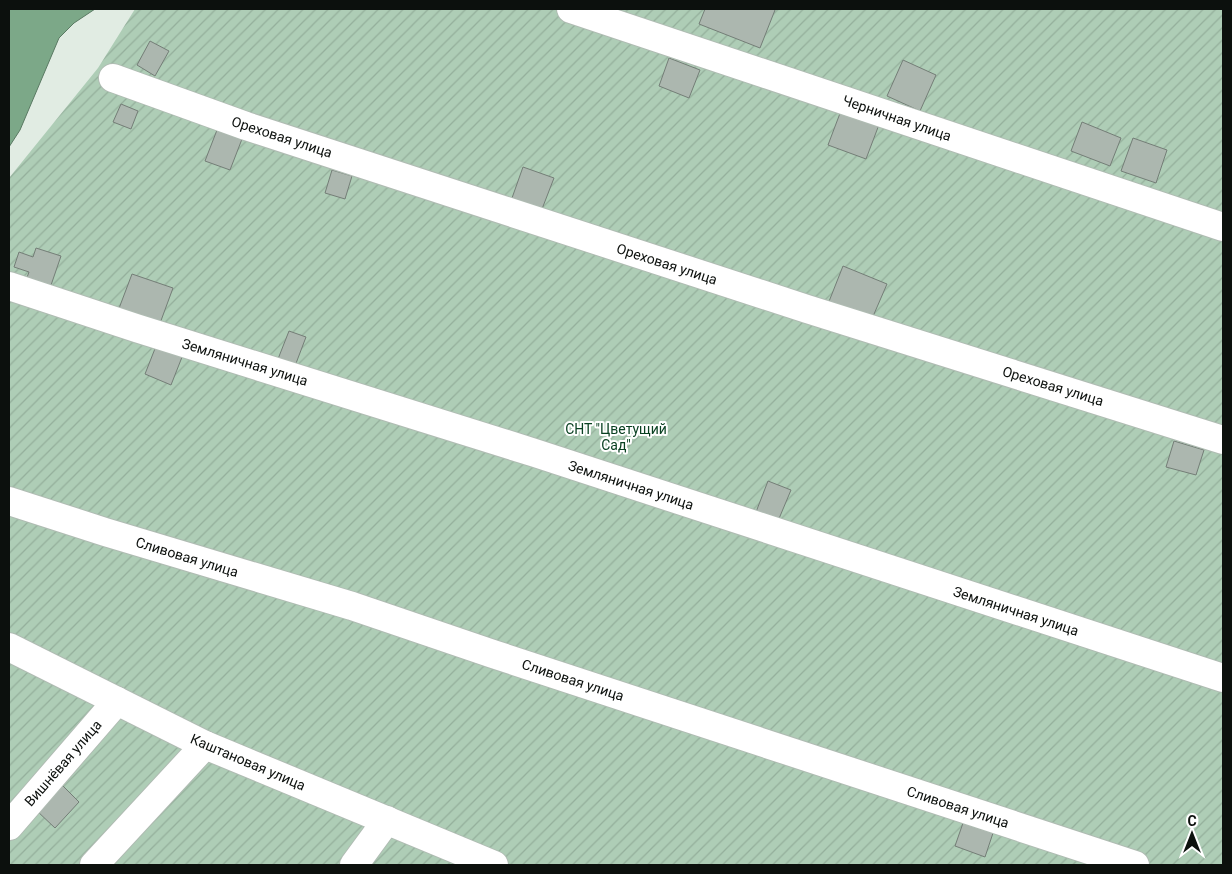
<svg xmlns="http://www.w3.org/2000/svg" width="1232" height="874" viewBox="0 0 1232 874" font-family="Roboto,sans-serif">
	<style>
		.garden { fill: url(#garden-furrows) }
		.water { fill: #7ca888; stroke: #5a7a63 }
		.building { fill: #acb7af; stroke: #747e77 }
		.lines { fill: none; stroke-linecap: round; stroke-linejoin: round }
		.minor-casing { stroke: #b0bcb3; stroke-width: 30 }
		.minor { stroke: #fff; stroke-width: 28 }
		.labels { text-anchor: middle; stroke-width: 4; stroke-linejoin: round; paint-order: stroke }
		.street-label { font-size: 14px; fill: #0c100d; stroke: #fff }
		.park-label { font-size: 14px; fill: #094021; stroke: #fff }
	</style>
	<defs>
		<pattern id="garden-furrows" width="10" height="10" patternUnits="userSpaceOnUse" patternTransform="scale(1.25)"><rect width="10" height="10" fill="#aecdb6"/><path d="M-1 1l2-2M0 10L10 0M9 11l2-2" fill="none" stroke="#94af9b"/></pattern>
	</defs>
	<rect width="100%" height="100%" fill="#e1ece3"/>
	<!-- garden -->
	<polygon class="garden" points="135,9 1223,9 1223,865 9,865 9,178 98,68"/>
	<!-- water -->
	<polygon class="water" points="9,9 95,9 74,23 59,38 20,130 9,147"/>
	<!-- building -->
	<g class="building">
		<polygon points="705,9 773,9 775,10 760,48 699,24"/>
		<polygon points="150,41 169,51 155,76 137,65"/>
		<polygon points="669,58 700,70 689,98 659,86"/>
		<polygon points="903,60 936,75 920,111 887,96"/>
		<polygon points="121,104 138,111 131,129 113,122"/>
		<polygon points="842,108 880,122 866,159 828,145"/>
		<polygon points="1082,122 1121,138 1110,166 1071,151"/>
		<polygon points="217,130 242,139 230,170 205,161"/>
		<polygon points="1133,138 1167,150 1156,183 1121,171"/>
		<polygon points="523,167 554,178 542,209 512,198"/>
		<polygon points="332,170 352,176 345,199 325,193"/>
		<polygon points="36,248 61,256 49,291 25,283 29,272 14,267 19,252 33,257"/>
		<polygon points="843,266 887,284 871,321 828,304"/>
		<polygon points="132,274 173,288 159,326 118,311"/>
		<polygon points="289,331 306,337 295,366 278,359"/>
		<polygon points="158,341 184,352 171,385 145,374"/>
		<polygon points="1174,441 1204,450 1196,475 1166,467"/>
		<polygon points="768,481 791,490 778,521 756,512"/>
		<polygon points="61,784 79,802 55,828 36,810"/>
		<polygon points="963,823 993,833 985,857 955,846"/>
	</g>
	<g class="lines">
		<defs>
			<g id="minor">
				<polyline points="571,9 1223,227"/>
				<polyline points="113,78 246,126 807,309 1223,440"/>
				<polyline points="9,286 136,328 535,453 1223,678"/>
				<polyline points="9,501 105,532 352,606 493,654 1135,865"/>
				<polyline points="9,647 205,745 494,865"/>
				<polyline points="9,826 117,701"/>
				<polyline points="94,865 205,745"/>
				<polyline points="354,865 387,820"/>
			</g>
		</defs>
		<!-- minor casing -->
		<use href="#minor" class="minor-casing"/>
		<!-- minor -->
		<use href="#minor" class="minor"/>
	</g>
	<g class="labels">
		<!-- street labels -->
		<g class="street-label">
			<text transform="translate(897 118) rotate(19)" y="5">Черничная улица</text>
			<text transform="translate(282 137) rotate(18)" y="5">Ореховая улица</text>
			<text transform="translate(667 264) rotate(18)" y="5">Ореховая улица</text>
			<text transform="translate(245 362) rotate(17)" y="5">Земляничная улица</text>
			<text transform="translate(1053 386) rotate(17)" y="5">Ореховая улица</text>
			<text transform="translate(631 485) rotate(18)" y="5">Земляничная улица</text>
			<text transform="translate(187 557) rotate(17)" y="5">Сливовая улица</text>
			<text transform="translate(1016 611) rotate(18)" y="5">Земляничная улица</text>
			<text transform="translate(573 680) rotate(18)" y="5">Сливовая улица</text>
			<text transform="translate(248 762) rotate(23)" y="5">Каштановая улица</text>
			<text transform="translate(63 763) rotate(-49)" y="5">Вишнёвая улица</text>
			<text transform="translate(958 807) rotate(18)" y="5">Сливовая улица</text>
		</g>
		<!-- park labels -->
		<g class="park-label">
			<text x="616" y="434">СНТ "Цветущий<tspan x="616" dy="16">Сад"</tspan></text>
		</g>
	</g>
	<!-- border -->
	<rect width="1232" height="874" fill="none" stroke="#0c100d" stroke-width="20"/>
	<!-- north arrow -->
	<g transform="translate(1192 834)" stroke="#ffffff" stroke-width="4" paint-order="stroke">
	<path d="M0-4L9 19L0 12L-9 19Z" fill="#0c100d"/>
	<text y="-8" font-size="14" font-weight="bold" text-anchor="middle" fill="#0c100d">С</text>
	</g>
</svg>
